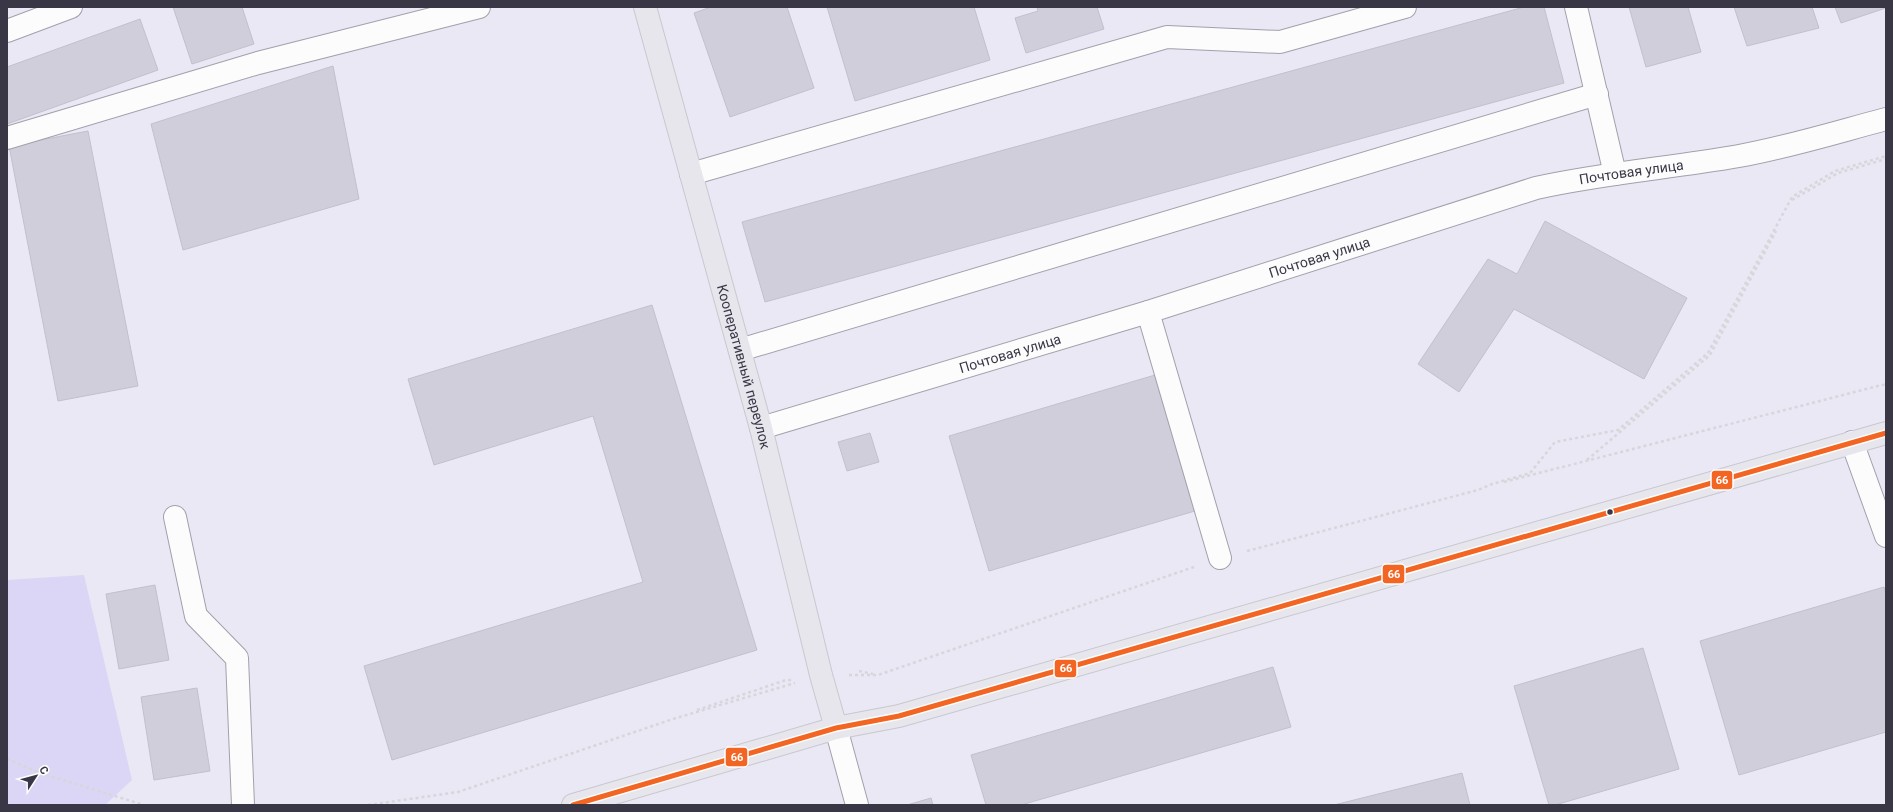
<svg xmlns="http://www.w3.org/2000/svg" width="1893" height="812" viewBox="0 0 1893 812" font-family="Roboto,sans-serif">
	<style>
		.green { fill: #dbd6f5 }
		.building { fill: #d0cedb; stroke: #c1c0cc }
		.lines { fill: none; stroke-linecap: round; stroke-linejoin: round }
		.minor-casing { stroke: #a2a0ab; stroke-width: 24 }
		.major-casing { stroke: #c9c7cf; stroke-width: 24 }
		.path { stroke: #d7d6da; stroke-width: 2.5; stroke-dasharray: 3 3; stroke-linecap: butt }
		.minor { stroke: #fcfcfd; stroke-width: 22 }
		.major { stroke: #e7e6ed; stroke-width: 22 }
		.bus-1-casing { stroke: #fff; stroke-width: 8 }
		.bus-1 { stroke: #f26522; stroke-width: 5 }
		.bus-dot { fill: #393745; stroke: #fff; stroke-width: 1.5 }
		.labels { text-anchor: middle; stroke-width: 3; stroke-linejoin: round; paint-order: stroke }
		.street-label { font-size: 14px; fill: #393745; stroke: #fff }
		.line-badge { stroke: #fff; stroke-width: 1.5 }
		.badge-label { font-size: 11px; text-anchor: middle; font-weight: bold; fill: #fff }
	</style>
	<rect width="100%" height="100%" fill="#eae8f4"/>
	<!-- green -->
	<polygon class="green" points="84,575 132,780 105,805 7,805 7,580"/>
	<!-- building -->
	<g class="building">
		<polygon points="173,7 242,7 254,44 192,64"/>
		<polygon points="711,7 787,7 814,88 730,117 694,13"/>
		<polygon points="827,7 974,7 990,60 855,101"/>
		<polygon points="1037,7 1097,7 1104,29 1026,53 1015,18 1038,11"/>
		<polygon points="1524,7 1544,7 1564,83 765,302 742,222"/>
		<polygon points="1629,7 1688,7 1701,52 1646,67"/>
		<polygon points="1734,7 1812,7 1819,28 1747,46"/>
		<polygon points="1835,7 1886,7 1886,8 1841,23"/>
		<polygon points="140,19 158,70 7,124 7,67"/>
		<polygon points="333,66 359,199 183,250 151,124"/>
		<polygon points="88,131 138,386 58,401 9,146"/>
		<polygon points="1545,221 1687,298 1644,379 1514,309 1459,392 1418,364 1488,259 1517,274"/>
		<polygon points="652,305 757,650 392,760 364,666 643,582 593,416 434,465 408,379"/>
		<polygon points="1155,375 1195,511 989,571 949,436"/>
		<polygon points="870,433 879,462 847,471 838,442"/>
		<polygon points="155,585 169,660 119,669 106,594"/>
		<polygon points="1884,587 1886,593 1886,732 1739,775 1700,641"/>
		<polygon points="1643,648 1679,769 1555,805 1549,805 1514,686"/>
		<polygon points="1273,667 1291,727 1021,805 986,805 971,755"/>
		<polygon points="197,688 210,771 154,780 141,697"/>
		<polygon points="1462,773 1470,805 1334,805"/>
		<polygon points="931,798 933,805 907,805"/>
	</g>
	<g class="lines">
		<defs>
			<g id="minor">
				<polyline points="1576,7 1615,174"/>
				<polyline points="7,31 71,7"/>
				<polyline points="7,138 258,63 479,7"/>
				<polyline points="691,174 1167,37 1280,42 1405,7"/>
				<polyline points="1148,312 1220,558"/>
				<polyline points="740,350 1597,94"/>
				<path id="s1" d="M761,428L1148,312L1536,188C1603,173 1671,168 1739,156C1789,147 1837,132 1886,119"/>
				<polyline points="1852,442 1886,536"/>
				<polyline points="175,517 196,616 237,658 243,805"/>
				<polyline points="836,728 857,805"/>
			</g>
			<g id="major">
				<path id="s2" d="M645,7L761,428L821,675L836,728"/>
				<polyline points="573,805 836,728 899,716 1886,433"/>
			</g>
		</defs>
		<!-- minor casing -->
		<use href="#minor" class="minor-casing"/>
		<!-- major casing -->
		<use href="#major" class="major-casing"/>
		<!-- path -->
		<g class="path">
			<polyline points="1792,200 1838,173 1886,159"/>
			<polyline points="1587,460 1710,355 1776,231"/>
			<polyline points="1504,482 1886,384"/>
			<polyline points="1247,551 1478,490 1492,484 1530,473 1555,442 1618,430 1708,353 1792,197 1835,171 1886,156"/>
			<polyline points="859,671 873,674"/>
			<polyline points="849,675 878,675 1194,567"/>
			<polyline points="697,710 786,680 793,680"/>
			<polyline points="7,759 40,773 144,805"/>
			<polyline points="368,805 458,792 673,719 795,683"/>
		</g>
		<!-- minor -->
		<use href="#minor" class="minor"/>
		<!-- major -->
		<use href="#major" class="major"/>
		<defs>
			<polyline id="bus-1" points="573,805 836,728 899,716 1886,433"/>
		</defs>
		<!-- bus-1 casing -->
		<use href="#bus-1" class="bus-1-casing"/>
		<!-- bus-1 -->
		<use href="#bus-1" class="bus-1"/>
	</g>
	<!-- markers -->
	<circle class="bus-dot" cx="1610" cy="512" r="3.5"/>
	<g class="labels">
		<!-- street labels -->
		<g class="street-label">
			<text dy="5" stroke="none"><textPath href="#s1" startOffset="908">Почтовая улица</textPath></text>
			<text dy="5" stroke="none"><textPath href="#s1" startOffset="584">Почтовая улица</textPath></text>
			<text dy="5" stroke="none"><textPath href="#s1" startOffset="260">Почтовая улица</textPath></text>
			<text dy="5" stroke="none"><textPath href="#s2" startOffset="373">Кооперативный переулок</textPath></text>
		</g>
	</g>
	<g class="line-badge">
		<rect x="1711" y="470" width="22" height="20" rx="4" fill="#f26522"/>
		<rect x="1382" y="564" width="23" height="20" rx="4" fill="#f26522"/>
		<rect x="1054" y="659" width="23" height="19" rx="4" fill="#f26522"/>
		<rect x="725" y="747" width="23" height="20" rx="4" fill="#f26522"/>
	</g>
	<g class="badge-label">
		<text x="1722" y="484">66</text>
		<text x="1394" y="578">66</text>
		<text x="1066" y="672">66</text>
		<text x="737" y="761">66</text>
	</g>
	<!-- border -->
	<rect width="1893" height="812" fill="none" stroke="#393745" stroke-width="16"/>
	<!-- north arrow -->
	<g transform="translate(36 776) rotate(54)" stroke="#ffffff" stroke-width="3" paint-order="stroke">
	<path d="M0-3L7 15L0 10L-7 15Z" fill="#393745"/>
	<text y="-6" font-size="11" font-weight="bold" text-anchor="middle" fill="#393745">С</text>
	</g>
</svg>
